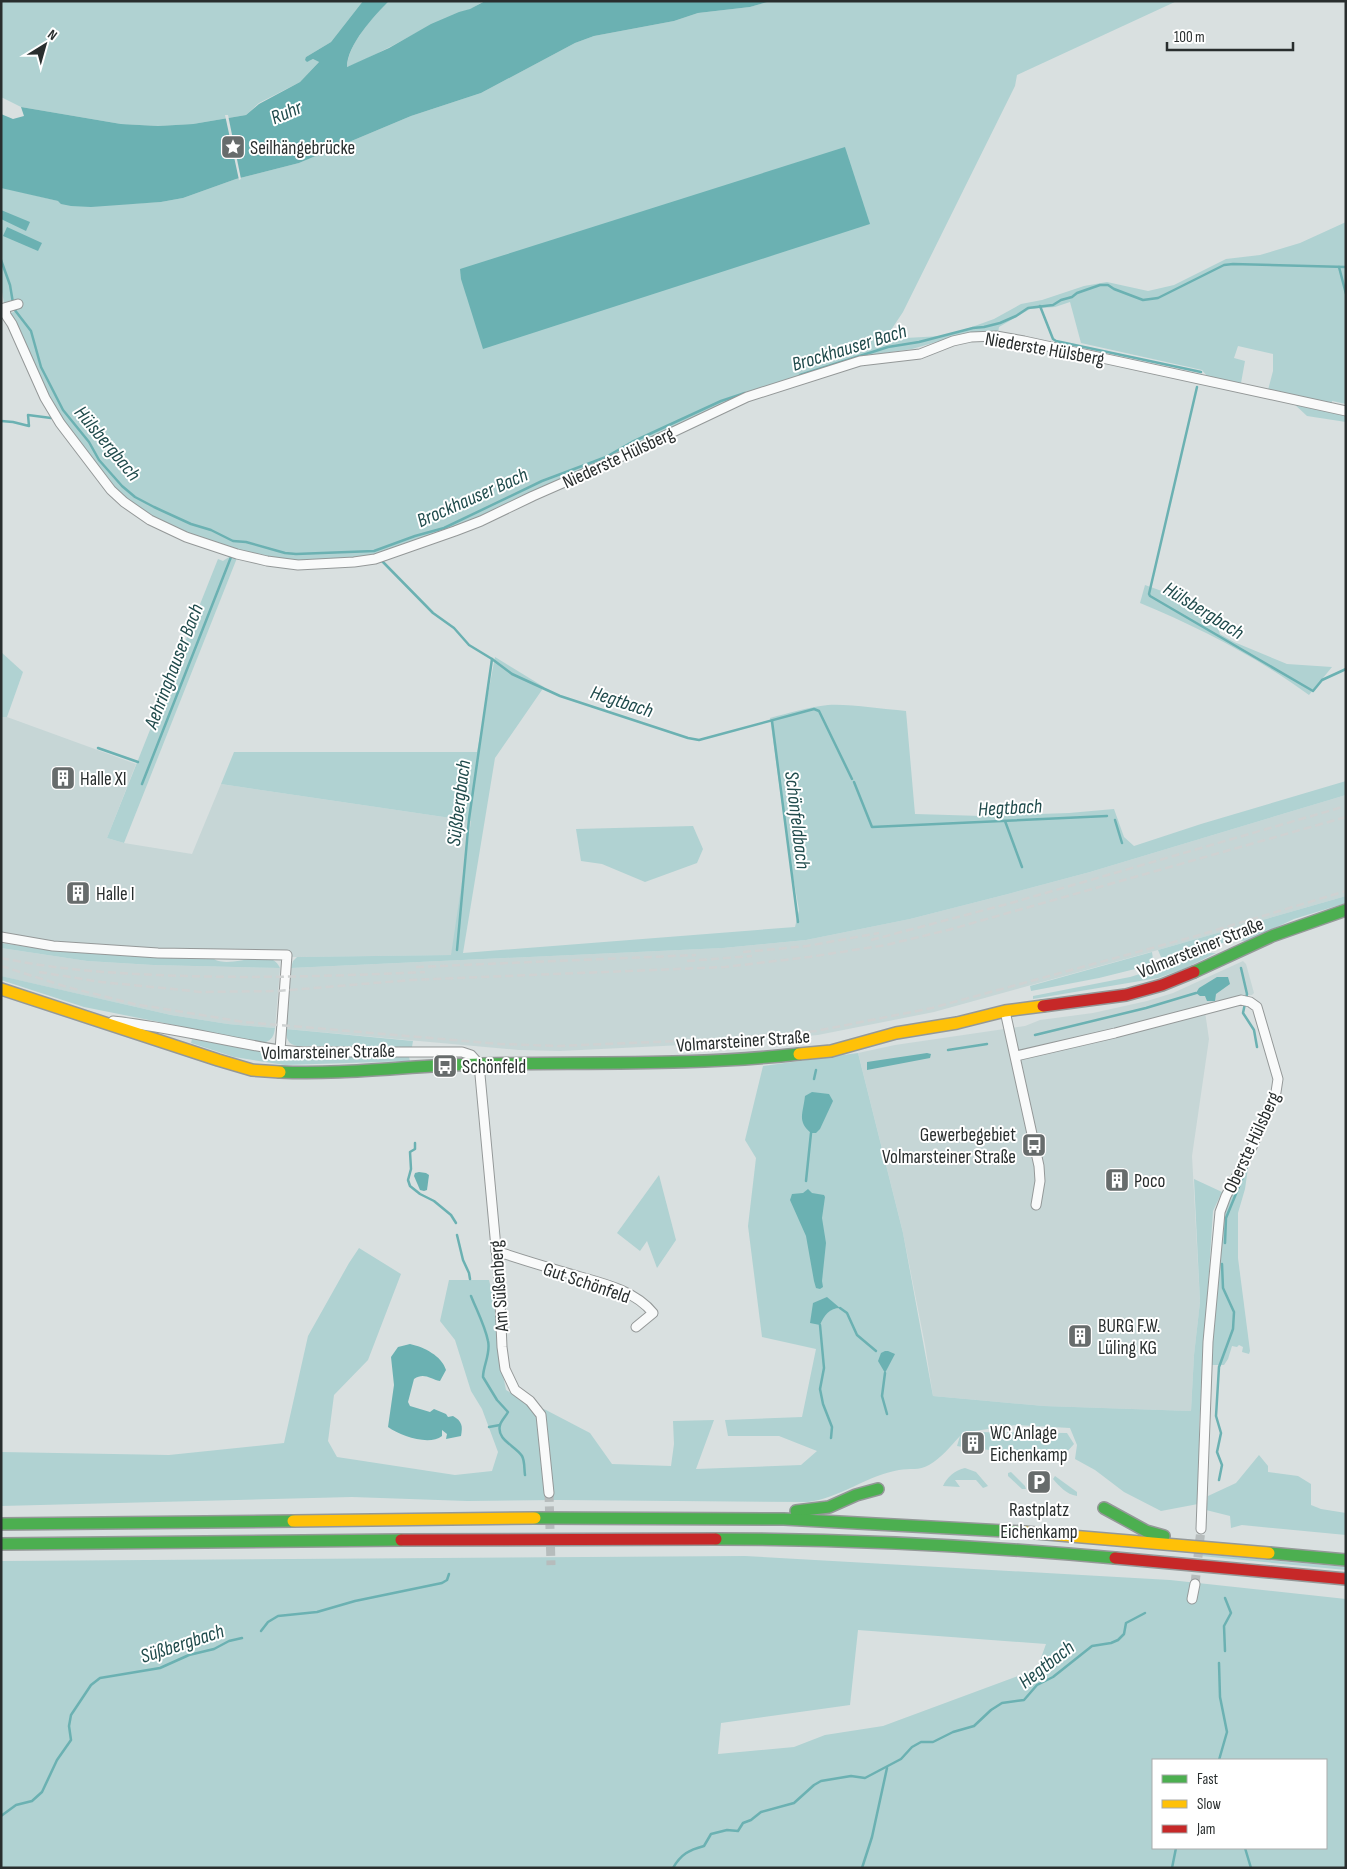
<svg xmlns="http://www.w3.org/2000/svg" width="1347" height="1869" viewBox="0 0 1347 1869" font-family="'Sofia Sans Condensed',sans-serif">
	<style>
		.built { fill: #c6d6d6 }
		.green { fill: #b0d2d2; fill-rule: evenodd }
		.water { fill: #6bb1b2 }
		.pier { fill: #d9e0e0 }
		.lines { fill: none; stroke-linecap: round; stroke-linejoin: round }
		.stream { stroke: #6bb1b2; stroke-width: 2.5 }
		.street-tunnel { stroke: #b6bcbc; stroke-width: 9; stroke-dasharray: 9 4.5; stroke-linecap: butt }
		.street-casing { stroke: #949898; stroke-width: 11 }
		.fast-casing { stroke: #949898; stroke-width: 14 }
		.slow-casing { stroke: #949898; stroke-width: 14 }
		.jam-casing { stroke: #949898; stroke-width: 14 }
		.street { stroke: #f9fafa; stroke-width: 9 }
		.fast { stroke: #4caf50; stroke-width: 11 }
		.slow { stroke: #ffc107; stroke-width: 11 }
		.jam { stroke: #c62828; stroke-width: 11 }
		.rail { stroke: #cfd2d2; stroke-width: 2.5; stroke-dasharray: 8 4; stroke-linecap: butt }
		.labels { text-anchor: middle; stroke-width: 4; stroke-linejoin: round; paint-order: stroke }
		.poi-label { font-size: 19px; fill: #292e2e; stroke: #fff; text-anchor: start }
		.street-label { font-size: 19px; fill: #292e2e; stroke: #fff }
		.water-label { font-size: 20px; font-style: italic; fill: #204b4c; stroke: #fff }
	</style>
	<rect width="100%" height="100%" fill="#d9e0e0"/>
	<!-- built -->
	<g class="built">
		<polygon points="1,717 7,717 136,764 107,838 124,843 192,854 221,784 471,821 452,955 297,957 55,951 1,943"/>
		<polygon points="1346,795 1346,896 1158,950 934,1012 818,1035 724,1043 560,1051 519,1050 286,1029 291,968 723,948 806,940 910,919 1008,894 1090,872"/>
		<polygon points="1,948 87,961 153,965 280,968 275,1028 228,1024 171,1015 9,978 1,976"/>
		<polygon points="1243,961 1246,964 1254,993 1252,995 1242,995 1204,1005 1209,1039 1192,1156 1200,1302 1194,1355 1191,1411 1044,1406 933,1396 925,1345 903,1233 858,1053 895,1045 1025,1026 1040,1020 1093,1013 1147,1001 1173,993"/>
	</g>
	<!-- green -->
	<g class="green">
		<polygon points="1,1 363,1 331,42 306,57 309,61 313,59 319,62 300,82 259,103 246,115 193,124 158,126 121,124 21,107 1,97"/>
		<path d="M389,1H485C479,3 474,8 468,10C425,24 389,51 347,67C348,44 373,17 389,1Z"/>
		<polygon points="771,1 1177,1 1017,75 1015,86 903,312 889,333 886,333 887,339 942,336 958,332 994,319 1021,304 1042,300 1084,286 1107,282 1148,291 1174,285 1226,259 1260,255 1300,243 1346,222 1346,404 1332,401 1332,404 1268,390 1273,371 1273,354 1238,346 1234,358 1245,361 1241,383 1207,376 1202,370 1081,343 1070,302 1055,307 1030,309 999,327 998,333 957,336 912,349 871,355 870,353 737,396 747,397 481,521 354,562 267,561 158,525 111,490 61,423 6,315 16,311 14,309 5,309 1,286 1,187 58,201 126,204 161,202 183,198 236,179 299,163 411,116 481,93 575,43 594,36 674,21 698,13 750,7"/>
		<polygon points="1291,401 1346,413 1346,422 1307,416"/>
		<polygon points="229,557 237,558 124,843 107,838 218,559 223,561"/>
		<path d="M1145,585L1184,599L1198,608L1203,616L1218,628L1220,634L1234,642L1287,664L1332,667L1309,695C1257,657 1200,628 1140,603Z"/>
		<polygon points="1,652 23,672 7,717 1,717"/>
		<path d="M495,657L544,687L495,758L463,953L795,927L799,910L788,848L770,718C789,713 808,707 828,705C853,704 880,709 906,711L915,814L982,816L1069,813L1114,809L1124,837L1134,846L1201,824L1346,781V795L1090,872L1008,894L910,919L806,940L723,948L291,968L293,961L297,957L451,955L471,821L221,784L234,752H477Z"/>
		<polygon points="693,826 703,849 697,863 645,882 602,864 581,861 576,829"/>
		<polygon points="1346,896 1346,903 1294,919 1247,941 1232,940 1171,960 1161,957 1158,950"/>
		<path d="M1,943L55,951L214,959C232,970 271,945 280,968L153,965L87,961L1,948Z"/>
		<polygon points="1152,952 1153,959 1147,966 1099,978 1031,991 1030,986"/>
		<polygon points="1210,953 1216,953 1186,968 1158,978 1033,999 1033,996 1130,977"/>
		<path d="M1,976L171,1015L228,1024L275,1028C274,1036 272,1040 264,1043L84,1007L1,980Z"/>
		<path d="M286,1029L413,1041L412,1047L297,1046C288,1044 286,1039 286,1029Z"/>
		<polygon points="192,1039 287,1056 327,1057 409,1057 410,1061 285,1065 234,1057 191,1043"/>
		<path d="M858,1053L903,1233L933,1396L1044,1406L1191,1411L1194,1355L1200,1302L1194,1179L1222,1192L1213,1211L1199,1426L1200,1463L1198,1504L1161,1511L1124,1492L1095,1470L1075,1459L1077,1445L1070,1428L1016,1425L967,1432L1067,1433L1074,1444L1066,1453L1063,1465L1042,1455L980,1449L979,1438H967L968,1448L957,1446L960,1436C951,1446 941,1458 929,1465C919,1471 910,1468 899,1470C868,1475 840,1498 808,1502L557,1500L467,1501L352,1497L1,1506V1452L169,1455L284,1443L308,1336L349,1263L359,1248L401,1274L368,1360L334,1395L328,1441L337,1457L455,1475L492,1471L498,1452L482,1409L471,1391L455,1340L440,1321L449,1280H489L497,1313L502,1370L506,1390L530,1404L546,1410L590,1433L612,1464L671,1466L674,1444L673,1421L714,1420L696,1469L801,1465L817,1451L779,1436H728L725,1420L802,1417L816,1349L762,1337L748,1226L756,1158L745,1140L763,1066Z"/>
		<polygon points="1245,1168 1248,1168 1245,1189 1238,1213 1238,1258 1250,1351 1249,1354 1242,1352 1243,1347 1239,1345 1237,1347 1232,1346 1228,1359 1224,1365 1211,1365 1224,1210"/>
		<polygon points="659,1175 676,1240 657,1268 647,1241 640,1251 617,1233"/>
		<polygon points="1259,1455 1268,1466 1268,1472 1298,1476 1311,1484 1311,1505 1321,1509 1346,1513 1346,1535 1242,1525 1231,1528 1230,1516 1206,1510 1208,1496 1236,1483"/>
		<path d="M965,1468L976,1472L988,1486L983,1488L976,1480H955L960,1487L943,1486C947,1477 955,1470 965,1468Z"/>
		<polygon points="1011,1472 1025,1486 1026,1489 1022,1489 1008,1476 1008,1473"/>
		<path d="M1055,1476L1077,1492V1496C1066,1494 1060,1487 1053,1479Z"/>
		<polygon points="1201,1554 1346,1567 1346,1570 1201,1556"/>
		<path d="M745,1556L1170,1580L1346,1599V1868H1V1561ZM858,1630L1046,1644L1037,1669L883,1726L825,1735L794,1747L718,1754L721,1723L850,1705ZM1153,1760H1326V1848H1153Z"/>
	</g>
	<!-- water -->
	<g class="water">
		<path d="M363,1H389C374,16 347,45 347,67L389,48L431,24L459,12L470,9L485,1H771L750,7L698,13L674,21L594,36L575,43L481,93L411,116L299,163L236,179L183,198L161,202L91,207L71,206L61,204L58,201L1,188V114L13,119L24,116L21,107L121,124L158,126L193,124L246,115L259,104L300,82L319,62L313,59L307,62L305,60L306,57L331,42Z"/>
		<polygon points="845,147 870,224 483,349 461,279 460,269"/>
		<polygon points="1,210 30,222 26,231 1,219"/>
		<polygon points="7,227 42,243 38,251 3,236"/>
		<polygon points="1217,977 1228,977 1230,984 1216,994 1215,1001 1207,1001 1205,996 1200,996 1196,993 1199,988"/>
		<polygon points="927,1053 931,1054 930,1058 867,1070 867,1062"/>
		<path d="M812,1092L829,1094L833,1101L820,1129L816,1133H811C797,1121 803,1114 805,1096Z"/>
		<polygon points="419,1172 426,1173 429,1175 427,1190 424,1191 420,1190 414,1176 415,1173"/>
		<polygon points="808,1189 812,1193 824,1195 825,1197 822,1218 826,1243 822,1281 823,1287 820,1289 816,1288 814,1281 806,1236 790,1200 792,1194 803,1193"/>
		<path d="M827,1297L840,1308C830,1308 824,1315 820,1325L810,1323L813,1303Z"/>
		<path d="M410,1344C424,1347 442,1356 446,1370L440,1381C430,1379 424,1372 414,1379L408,1402L410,1406L430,1412L434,1409L446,1414L448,1417L453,1416C462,1421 463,1426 461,1436L446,1439L447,1434L442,1430V1436C429,1446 401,1436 388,1427L394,1385L391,1357L398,1347Z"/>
		<polygon points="885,1351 888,1351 895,1354 885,1373 878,1361 881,1353"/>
	</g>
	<!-- pier -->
	<polygon class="pier" points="225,115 228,115 241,179 239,180"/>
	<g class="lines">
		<!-- stream -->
		<g class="stream">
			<polyline points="1,260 10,285 14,309 31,331 41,367 63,410 89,442 99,460 122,486 135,497 154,507 191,524 211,530 233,541 246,542 285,553 296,554 374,551 415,536 444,528 542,481 606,457 632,442 721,401 745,393"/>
			<polyline points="1339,267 1346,294"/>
			<polyline points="1040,306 1053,339 1056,341 1201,372"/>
			<polyline points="800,375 888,347 919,342 973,328 984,327 1000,323 1016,316 1028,308 1053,305 1061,300 1072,297 1077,293 1100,285 1108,285 1114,289 1143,300 1158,298 1224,265 1233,264 1346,267"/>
			<polyline points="1197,387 1149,594 1150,596 1313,691 1322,680 1346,669"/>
			<polyline points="1,421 13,422 29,426 28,415 51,418"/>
			<polyline points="382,561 433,613 454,628 469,645 492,659 512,674 560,696 688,738 699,740 814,709 819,711 852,779"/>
			<polyline points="772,721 798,922"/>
			<polyline points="98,748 138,762"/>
			<polyline points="854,782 872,827 1107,816"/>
			<polyline points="142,784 231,557"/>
			<polyline points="1115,820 1122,843"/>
			<polyline points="1005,821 1022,867"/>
			<polyline points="457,950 469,819 492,659"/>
			<polyline points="1241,968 1247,994 1243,1013 1254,1030 1257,1047"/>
			<polyline points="1035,1035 1146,1008 1196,993"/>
			<polyline points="948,1050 987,1044"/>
			<polyline points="814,1079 816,1070"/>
			<polyline points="415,1143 415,1149 410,1152 411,1169 408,1180 410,1186 420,1194 434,1201 451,1215 456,1223"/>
			<polyline points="806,1181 811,1133"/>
			<polyline points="457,1235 463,1260 469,1273 470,1279"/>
			<polyline points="1225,1243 1226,1218 1247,1167"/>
			<path d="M471,1296C477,1311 485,1326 488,1341C491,1353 483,1366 483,1377L497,1400L508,1412C506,1416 501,1421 500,1425C496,1440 516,1446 522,1456C525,1461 524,1469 525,1475"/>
			<polyline points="840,1308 847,1313 857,1335 876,1351"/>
			<polyline points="820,1325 824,1368 820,1389 823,1404 832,1427 831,1438"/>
			<polyline points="885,1373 882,1396 887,1414"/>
			<polyline points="489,1427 500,1425"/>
			<polyline points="1219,1480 1222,1465 1217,1452 1221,1433 1216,1416 1219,1367 1233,1329 1234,1312 1223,1288 1222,1264"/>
			<polyline points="261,1631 268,1622 278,1616 317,1612 355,1601 442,1583 447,1580 449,1574"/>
			<polyline points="1225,1651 1224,1626 1231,1613 1225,1598"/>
			<polyline points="1219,1760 1227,1732 1220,1697 1219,1663"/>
			<polyline points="1,1816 16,1805 32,1801 42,1792 57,1760 71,1740 69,1726 71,1715 91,1685 100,1678 160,1668 189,1655 214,1649 229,1641 242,1638"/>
			<polyline points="1245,1848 1251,1868"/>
			<path d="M673,1868C681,1854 689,1850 704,1846L711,1834L727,1830L738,1831L743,1823L751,1820L761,1812L794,1803L814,1785L821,1781L851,1776L865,1778L901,1759L912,1747L921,1742H933L953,1732L974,1726L991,1710L1002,1703L1024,1700L1037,1685L1053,1677L1092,1646L1111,1643L1118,1640L1124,1634L1126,1623L1145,1613"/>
			<polyline points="862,1868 872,1837 887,1768"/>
			<polyline points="1172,1868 1176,1848"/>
		</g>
		<!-- street-tunnel -->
		<g class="street-tunnel">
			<polyline points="549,1493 551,1565"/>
			<polyline points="1195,1584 1201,1529"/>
		</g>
		<defs>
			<g id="street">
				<polyline points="1,309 18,304"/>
				<polyline points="5,309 6,315 12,324 45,398 60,423 111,490 124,502 150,520 186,537 237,554 267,561 298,565 354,562 375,559 455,531 481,521 533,496 599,467 747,397 860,361 920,354 953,341 971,337 996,336 1024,341 1346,411"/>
				<polyline points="1,937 53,946 158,953 287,955 280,1050 303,1052 462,1052 471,1055 479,1064 499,1280 502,1347 505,1369 515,1390 530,1401 541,1415 549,1493"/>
				<polyline points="1005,1011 1039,1166 1040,1181 1036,1205"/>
				<path d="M113,1021C169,1027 224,1041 280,1050"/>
				<polyline points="1016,1056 1115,1033 1241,1000 1250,1002 1257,1007 1278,1079 1276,1092 1253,1145 1226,1196 1220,1212 1208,1342 1201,1529"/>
				<path d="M496,1251C520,1259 543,1266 567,1273C596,1282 633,1288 653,1313L636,1327"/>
				<polyline points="1192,1599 1195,1584"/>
			</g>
			<g id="fast">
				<polyline points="1194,972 1272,936 1346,910"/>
				<path d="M280,1072C347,1075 414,1065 481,1064C587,1062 693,1066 799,1054"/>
				<polyline points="1104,1508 1146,1531 1164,1536"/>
				<polyline points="796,1511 829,1507 856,1495 878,1489"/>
				<polyline points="535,1518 784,1519 1024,1532"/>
				<polyline points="1,1524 293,1521"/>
				<path d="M716,1539C849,1539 982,1546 1115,1558"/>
				<polyline points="1,1544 401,1540"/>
				<polyline points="1269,1553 1346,1560"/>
			</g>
			<g id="slow">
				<polyline points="1,989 218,1060 252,1070 280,1072"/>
				<polyline points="799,1054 831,1051 896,1033 957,1023 1005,1011 1043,1006"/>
				<polyline points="293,1521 535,1518"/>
				<polyline points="1024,1532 1269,1553"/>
			</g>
			<g id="jam">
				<polyline points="1043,1006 1126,995 1162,985 1194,972"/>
				<polyline points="401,1540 716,1539"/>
				<polyline points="1115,1558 1346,1579"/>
			</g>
		</defs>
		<!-- street casing -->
		<use href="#street" class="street-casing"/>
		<!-- fast casing -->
		<use href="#fast" class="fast-casing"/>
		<!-- slow casing -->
		<use href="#slow" class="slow-casing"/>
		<!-- jam casing -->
		<use href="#jam" class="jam-casing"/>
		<!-- street -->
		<use href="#street" class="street"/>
		<!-- fast -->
		<use href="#fast" class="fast"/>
		<!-- slow -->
		<use href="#slow" class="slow"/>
		<!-- jam -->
		<use href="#jam" class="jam"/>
		<!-- rail -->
		<g class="rail">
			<polyline points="871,940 1011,903 1346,806"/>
			<polyline points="743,952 807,946 879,933"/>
			<path d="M1,958C54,969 106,973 159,975C248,979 336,976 425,972"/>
			<polyline points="687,961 752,956"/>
			<polyline points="1,966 67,987 134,1004 244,1022 500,1044 559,1046 724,1039 816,1031 932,1008 1196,936 1346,891"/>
			<polyline points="416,967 696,955"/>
			<polyline points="39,972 101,982 173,989 200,992 278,991 411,980 725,967 809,957 886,945 948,930 1346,817"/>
		</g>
	</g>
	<!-- icons -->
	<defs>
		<symbol id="sight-square" viewBox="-11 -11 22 22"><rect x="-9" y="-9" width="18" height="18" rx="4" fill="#676c6c" stroke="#fff"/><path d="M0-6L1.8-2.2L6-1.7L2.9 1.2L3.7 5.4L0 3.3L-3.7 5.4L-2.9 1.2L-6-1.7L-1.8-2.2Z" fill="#fff"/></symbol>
		<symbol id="building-square" viewBox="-11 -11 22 22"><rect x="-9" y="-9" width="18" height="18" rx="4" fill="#676c6c" stroke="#fff"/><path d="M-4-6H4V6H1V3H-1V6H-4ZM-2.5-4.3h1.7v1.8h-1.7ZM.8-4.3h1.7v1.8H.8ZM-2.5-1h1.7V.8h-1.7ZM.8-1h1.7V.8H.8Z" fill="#fff"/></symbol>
		<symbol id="bus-square" viewBox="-11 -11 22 22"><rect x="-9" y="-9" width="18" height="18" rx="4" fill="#676c6c" stroke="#fff"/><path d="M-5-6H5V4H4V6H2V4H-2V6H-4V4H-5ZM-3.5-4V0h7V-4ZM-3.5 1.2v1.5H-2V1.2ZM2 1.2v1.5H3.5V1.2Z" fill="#fff"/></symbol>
		<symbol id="parking-square" viewBox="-11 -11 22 22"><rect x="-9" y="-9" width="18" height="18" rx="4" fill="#676c6c" stroke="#fff"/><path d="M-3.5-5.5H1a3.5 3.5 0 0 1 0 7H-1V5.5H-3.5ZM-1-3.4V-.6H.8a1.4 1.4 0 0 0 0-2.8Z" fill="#fff"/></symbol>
	</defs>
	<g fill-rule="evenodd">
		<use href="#sight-square" x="219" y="133" width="28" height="28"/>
		<use href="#building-square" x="49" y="764" width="28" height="28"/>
		<use href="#building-square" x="64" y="879" width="28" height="28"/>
		<use href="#bus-square" x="431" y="1052" width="28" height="28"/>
		<use href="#bus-square" x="1020" y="1131" width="28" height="28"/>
		<use href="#building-square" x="1103" y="1166" width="28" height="28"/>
		<use href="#building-square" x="1066" y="1322" width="28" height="28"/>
		<use href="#building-square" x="959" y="1429" width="28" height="28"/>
		<use href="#parking-square" x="1025" y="1468" width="28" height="28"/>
	</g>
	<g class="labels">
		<!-- poi labels -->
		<g class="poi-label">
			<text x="250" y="154">Seilhängebrücke</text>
			<text x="80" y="785">Halle XI</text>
			<text x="96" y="900">Halle I</text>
			<text x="462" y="1073">Schönfeld</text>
			<text x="1016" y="1141" text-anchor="end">Gewerbegebiet<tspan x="1016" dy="22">Volmarsteiner Straße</tspan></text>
			<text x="1134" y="1187">Poco</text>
			<text x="1098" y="1332">BURG F.W.<tspan x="1098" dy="22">Lüling KG</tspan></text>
			<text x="990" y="1439">WC Anlage<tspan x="990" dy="22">Eichenkamp</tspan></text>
			<text x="1039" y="1516" text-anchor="middle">Rastplatz<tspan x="1039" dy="22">Eichenkamp</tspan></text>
		</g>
		<!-- street labels -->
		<g class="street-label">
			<text transform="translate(1045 348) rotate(10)" y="7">Niederste Hülsberg</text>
			<text transform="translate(618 457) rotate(-25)" y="7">Niederste Hülsberg</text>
			<text transform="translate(1200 947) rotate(-22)" y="7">Volmarsteiner Straße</text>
			<text transform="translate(743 1040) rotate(-4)" y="7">Volmarsteiner Straße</text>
			<text transform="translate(328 1051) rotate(-1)" y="7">Volmarsteiner Straße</text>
			<text transform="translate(1251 1142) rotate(-65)" y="7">Oberste Hülsberg</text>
			<text transform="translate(587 1282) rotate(19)" y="7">Gut Schönfeld</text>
			<text transform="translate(498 1286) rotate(-94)" y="7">Am Süßenberg</text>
		</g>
		<!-- water labels -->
		<g class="water-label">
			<text transform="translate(286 112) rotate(-23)" y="7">Ruhr</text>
			<text transform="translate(849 347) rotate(-17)" y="7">Brockhauser Bach</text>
			<text transform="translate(108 443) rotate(50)" y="7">Hülsbergbach</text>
			<text transform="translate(472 497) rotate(-24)" y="7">Brockhauser Bach</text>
			<text transform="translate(1204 610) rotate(32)" y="7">Hülsbergbach</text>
			<text transform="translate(173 666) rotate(-69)" y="7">Aehringhauser Bach</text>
			<text transform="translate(622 701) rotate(18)" y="7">Hegtbach</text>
			<text transform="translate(458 803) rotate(-83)" y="7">Süßbergbach</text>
			<text transform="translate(1010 807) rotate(-3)" y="7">Hegtbach</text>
			<text transform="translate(798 820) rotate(83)" y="7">Schönfeldbach</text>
			<text transform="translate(182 1643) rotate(-18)" y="7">Süßbergbach</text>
			<text transform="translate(1046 1664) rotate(-38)" y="7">Hegtbach</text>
		</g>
	</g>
	<!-- border -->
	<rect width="1347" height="1869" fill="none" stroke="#292e2e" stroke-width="5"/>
	<!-- legend -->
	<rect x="1152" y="1759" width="175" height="90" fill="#ffffff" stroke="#a9abab"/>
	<rect x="1162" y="1775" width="25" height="8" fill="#4caf50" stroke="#a9abab"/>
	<text x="1197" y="1784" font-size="15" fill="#292e2e">Fast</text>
	<rect x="1162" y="1800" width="25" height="8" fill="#ffc107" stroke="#a9abab"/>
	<text x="1197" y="1809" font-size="15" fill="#292e2e">Slow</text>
	<rect x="1162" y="1825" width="25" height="8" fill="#c62828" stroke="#a9abab"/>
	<text x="1197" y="1834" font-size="15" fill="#292e2e">Jam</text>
	<!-- north arrow -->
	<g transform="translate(45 45) rotate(37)" stroke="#ffffff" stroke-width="4" paint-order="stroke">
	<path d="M0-4L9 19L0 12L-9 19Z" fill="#292e2e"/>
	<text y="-8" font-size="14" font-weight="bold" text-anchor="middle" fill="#292e2e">N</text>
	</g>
	<!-- scale -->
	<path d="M1167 42v8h126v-8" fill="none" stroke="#292e2e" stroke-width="2.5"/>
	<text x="1174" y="42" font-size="15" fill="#292e2e" stroke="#ffffff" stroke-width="4" paint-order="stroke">100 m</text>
</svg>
